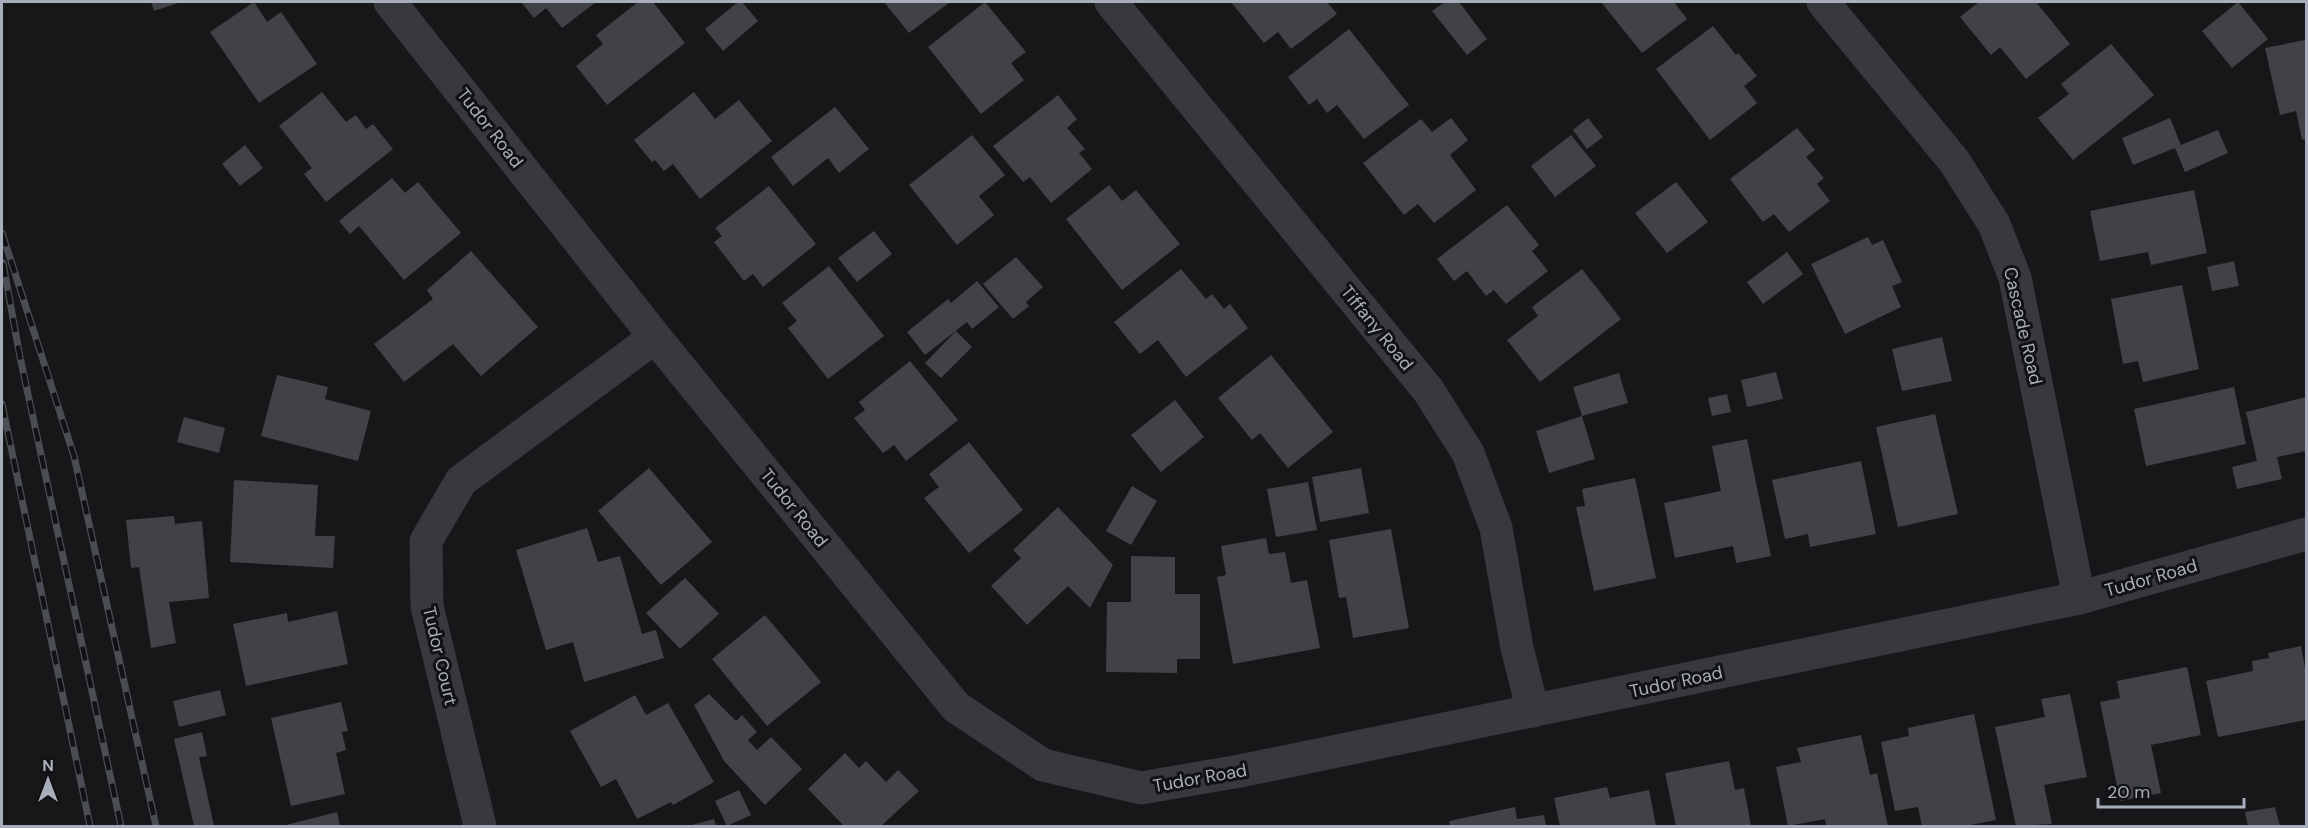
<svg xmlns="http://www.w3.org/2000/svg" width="2308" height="828" viewBox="0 0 2308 828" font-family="'DM Sans',sans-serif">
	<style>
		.building { fill: #404246 }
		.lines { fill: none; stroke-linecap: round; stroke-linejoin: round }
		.minor { stroke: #37393e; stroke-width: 33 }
		.rail-casing { stroke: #4a4d54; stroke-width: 7 }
		.rail { stroke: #121214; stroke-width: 4.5; stroke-dasharray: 14; stroke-linecap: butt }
		.labels { text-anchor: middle; stroke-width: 6; stroke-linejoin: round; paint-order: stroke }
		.street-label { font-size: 18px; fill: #a7aeba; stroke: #121214 }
	</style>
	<rect width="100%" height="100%" fill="#171719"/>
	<!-- building -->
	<g class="building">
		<polygon points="151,2 181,2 154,11"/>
		<polygon points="254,2 267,22 281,12 317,64 259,103 210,32"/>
		<polygon points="521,2 596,2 562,28 546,8 534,18"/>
		<polygon points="638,2 653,2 685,43 607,105 576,66 603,44 596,35"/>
		<polygon points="738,2 742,2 758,21 723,51 705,29"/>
		<polygon points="884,2 950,2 909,33"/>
		<polygon points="985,2 1026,52 1011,63 1024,80 981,114 928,47"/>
		<polygon points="1231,2 1327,2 1337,14 1291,49 1278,32 1264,43"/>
		<polygon points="1445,2 1459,2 1487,39 1467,55 1432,11"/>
		<polygon points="1601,2 1674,2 1687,19 1642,53"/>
		<polygon points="1979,2 2036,2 2070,44 2026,79 2000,47 1991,55 1960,17"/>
		<polygon points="2238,2 2268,39 2232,68 2202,31"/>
		<polygon points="1713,26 1736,55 1738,53 1757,76 1744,86 1757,103 1710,140 1656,69"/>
		<polygon points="1349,29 1409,105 1364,139 1337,105 1327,113 1317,99 1309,105 1288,77"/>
		<polygon points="2305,40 2306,139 2302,140 2296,111 2280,115 2265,48"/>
		<polygon points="2111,44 2154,95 2073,160 2038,118 2069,94 2061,84"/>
		<polygon points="322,92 346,122 356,115 366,129 373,124 393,149 326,202 304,174 312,168 279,126"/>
		<polygon points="694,92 715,119 739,100 772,141 700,199 673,164 664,171 655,160 652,162 634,140"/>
		<polygon points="1058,95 1077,119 1067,128 1085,149 1079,153 1092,169 1051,203 1030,177 1023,182 993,146"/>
		<polygon points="835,107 869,149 839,173 828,158 793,186 771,157"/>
		<polygon points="1451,118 1468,140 1450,155 1476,190 1434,223 1418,204 1404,215 1363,163 1421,119 1432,132"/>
		<polygon points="1588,118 1603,137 1587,149 1573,130"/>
		<polygon points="2170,118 2181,145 2218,130 2228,153 2185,172 2175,148 2133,165 2122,138"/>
		<polygon points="1797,128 1815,150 1806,157 1824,178 1817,184 1830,201 1789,232 1774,214 1763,222 1730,179"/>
		<polygon points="972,135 1005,175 979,196 994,215 957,245 909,185"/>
		<polygon points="1571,135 1596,166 1555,197 1531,166"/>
		<polygon points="245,145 263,168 240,186 222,164"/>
		<polygon points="392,178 405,193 418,182 461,233 404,280 359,226 350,234 339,221"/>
		<polygon points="1676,182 1708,222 1667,253 1635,213"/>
		<polygon points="1109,185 1122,201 1136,190 1180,244 1122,290 1066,219"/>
		<polygon points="769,186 816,244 763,287 753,274 744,281 714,242 722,236 715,228"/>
		<polygon points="2194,190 2207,253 2151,265 2148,252 2100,261 2090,211"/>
		<polygon points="1507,205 1539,245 1532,251 1548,271 1506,304 1494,290 1486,296 1467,271 1454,281 1437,259"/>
		<polygon points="874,231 892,254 857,282 838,258"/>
		<polygon points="1868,237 1872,245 1883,240 1902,282 1892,286 1901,307 1845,334 1811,264"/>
		<polygon points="471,251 538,327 481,376 453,344 404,382 374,344 433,299 427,290"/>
		<polygon points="1787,252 1803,274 1763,304 1747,282"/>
		<polygon points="1016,257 1043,287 1026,302 1029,306 1013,319 983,284"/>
		<polygon points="2234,261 2239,286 2212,291 2207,267"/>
		<polygon points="829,266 884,336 828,379 788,328 797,321 782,303"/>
		<polygon points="1181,269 1206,299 1212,294 1224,309 1230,304 1248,328 1186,377 1158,340 1140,354 1114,322"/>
		<polygon points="1582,269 1621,319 1540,382 1507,340 1538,316 1532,307"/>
		<polygon points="977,281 999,307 972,329 967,322 925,355 907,332 948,299 951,303"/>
		<polygon points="2182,285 2199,369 2143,382 2138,361 2123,364 2111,299"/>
		<polygon points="956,331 972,347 941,378 925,363"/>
		<polygon points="1942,337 1952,381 1902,391 1892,349"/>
		<polygon points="1271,355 1333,432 1288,468 1260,433 1252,440 1218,398"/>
		<polygon points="910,361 958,420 906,461 894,445 883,453 854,418 865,410 859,402"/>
		<polygon points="1776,372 1783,399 1747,407 1741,380"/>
		<polygon points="1619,373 1628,403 1582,416 1573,387"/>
		<polygon points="277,375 328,387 325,399 371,411 358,461 261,436"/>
		<polygon points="2234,387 2246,444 2146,466 2134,409"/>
		<polygon points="1727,394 1731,412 1712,416 1708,398"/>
		<polygon points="2306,397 2306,451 2277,457 2282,479 2237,489 2232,467 2257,461 2246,412"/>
		<polygon points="1175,400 1204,437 1161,472 1131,435"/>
		<polygon points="1935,414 1958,514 1898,527 1876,427"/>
		<polygon points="1582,416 1595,459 1549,473 1536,431"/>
		<polygon points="184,417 225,428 219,453 177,442"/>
		<polygon points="1747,439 1771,556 1736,563 1733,546 1675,558 1664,503 1721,491 1712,446"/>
		<polygon points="969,442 1023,510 969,553 924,498 939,487 929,474"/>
		<polygon points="1861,461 1876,534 1810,547 1808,534 1785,539 1772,480"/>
		<polygon points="649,468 712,542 661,585 598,511"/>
		<polygon points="1361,468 1369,513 1320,522 1312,477"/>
		<polygon points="1635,478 1656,578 1594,591 1576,507 1585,506 1582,489"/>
		<polygon points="234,480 318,485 315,536 335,536 333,568 230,562"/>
		<polygon points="1308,482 1317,530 1276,537 1267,489"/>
		<polygon points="1132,486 1157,501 1131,545 1106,531"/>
		<polygon points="1058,507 1113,565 1090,608 1068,586 1027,625 991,586 1021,558 1013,550"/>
		<polygon points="174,516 175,524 202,521 209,598 169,602 176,643 151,648 139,567 131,568 126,520"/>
		<polygon points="587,528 598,562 620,556 642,634 656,630 664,658 584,682 573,642 546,650 516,550"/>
		<polygon points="1391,529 1409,628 1353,638 1346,597 1339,598 1329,540"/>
		<polygon points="1266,538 1269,554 1285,552 1291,583 1307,580 1320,648 1233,664 1217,577 1226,575 1221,546"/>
		<polygon points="1131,556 1175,557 1175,594 1200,594 1200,659 1177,659 1177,673 1106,672 1107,602 1131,602"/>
		<polygon points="685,578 719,614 680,649 646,613"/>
		<polygon points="337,611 348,664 246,686 233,624 287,613 288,622"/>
		<polygon points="765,615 821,682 767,726 712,659"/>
		<polygon points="2301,646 2306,674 2306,720 2218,737 2206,681 2253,671 2252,661 2269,658 2268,653"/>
		<polygon points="2187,667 2201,735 2151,745 2161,793 2120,801 2100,702 2120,698 2117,681"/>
		<polygon points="220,690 226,715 179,727 173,701"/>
		<polygon points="709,694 736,721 742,715 757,732 748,740 757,750 771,737 802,769 765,805 724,761 694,705"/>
		<polygon points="2070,694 2087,777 2044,785 2052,824 2016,826 1995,727 2045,717 2041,699"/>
		<polygon points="635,695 646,715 668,703 714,782 673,805 671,802 637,819 616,779 601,787 570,731"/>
		<polygon points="341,702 348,731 342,732 346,750 336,753 345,794 291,806 271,718"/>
		<polygon points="1974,714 1996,820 1965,826 1922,826 1918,807 1895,811 1881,742 1909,736 1908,728"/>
		<polygon points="202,732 207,756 199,757 214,826 194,826 174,739"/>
		<polygon points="1861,735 1870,775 1877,773 1888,826 1826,826 1825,819 1788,826 1776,767 1801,762 1797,748"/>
		<polygon points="845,753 859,768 866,761 886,782 898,770 919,791 881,826 844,826 808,789"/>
		<polygon points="1729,761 1735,790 1744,788 1751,826 1676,826 1665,773"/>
		<polygon points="1607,787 1610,798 1649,790 1656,826 1560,826 1554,798"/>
		<polygon points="739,790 751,815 727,826 715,801"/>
		<polygon points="1515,807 1517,819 1544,815 1546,826 1450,826 1449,821"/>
		<polygon points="2275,807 2280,826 2248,826 2245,812"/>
		<polygon points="337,812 340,826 282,826"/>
		<polygon points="714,819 716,826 688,826"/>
	</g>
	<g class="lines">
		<!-- minor -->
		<g class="minor">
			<polyline points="390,2 655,337 956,707 1043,765 1141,788 1240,771 2079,598 2306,534"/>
			<polyline points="1111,2 1428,390 1468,453 1496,528 1517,648 1533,711"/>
			<polyline points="1823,2 1954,161 1994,224 2015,278 2079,598"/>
			<polyline points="480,826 427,606 426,541 461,481 655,337"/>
		</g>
		<defs>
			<g id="rail">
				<polyline points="2,233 74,456 156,826"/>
				<polyline points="3,263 20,357 121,826"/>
				<polyline points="2,404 90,826"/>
			</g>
		</defs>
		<!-- rail casing -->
		<use href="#rail" class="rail-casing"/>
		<!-- rail -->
		<use href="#rail" class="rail"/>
	</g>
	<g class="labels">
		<!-- street labels -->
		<g class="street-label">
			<text transform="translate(490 128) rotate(52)" y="6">Tudor Road</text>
			<text transform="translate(2023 326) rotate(77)" y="6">Cascade Road</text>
			<text transform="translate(1377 328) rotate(51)" y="6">Tiffany Road</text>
			<text transform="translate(794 508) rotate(51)" y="6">Tudor Road</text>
			<text transform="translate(2151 578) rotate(-16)" y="6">Tudor Road</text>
			<text transform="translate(440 656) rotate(77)" y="6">Tudor Court</text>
			<text transform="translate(1676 682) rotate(-12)" y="6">Tudor Road</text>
			<text transform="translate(1200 778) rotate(-10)" y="6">Tudor Road</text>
		</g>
	</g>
	<!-- border -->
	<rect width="2308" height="828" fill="none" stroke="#a7aeba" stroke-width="6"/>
	<!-- north arrow -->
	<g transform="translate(48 780)" stroke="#121214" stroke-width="4.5" paint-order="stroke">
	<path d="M0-4.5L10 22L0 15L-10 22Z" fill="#a7aeba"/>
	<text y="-9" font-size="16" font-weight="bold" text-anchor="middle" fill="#a7aeba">N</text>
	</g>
	<!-- scale -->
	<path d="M2098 798v9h146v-9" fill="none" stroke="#a7aeba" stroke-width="3"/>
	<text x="2107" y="798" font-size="18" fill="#a7aeba" stroke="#121214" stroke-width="4.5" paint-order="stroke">20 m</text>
</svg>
